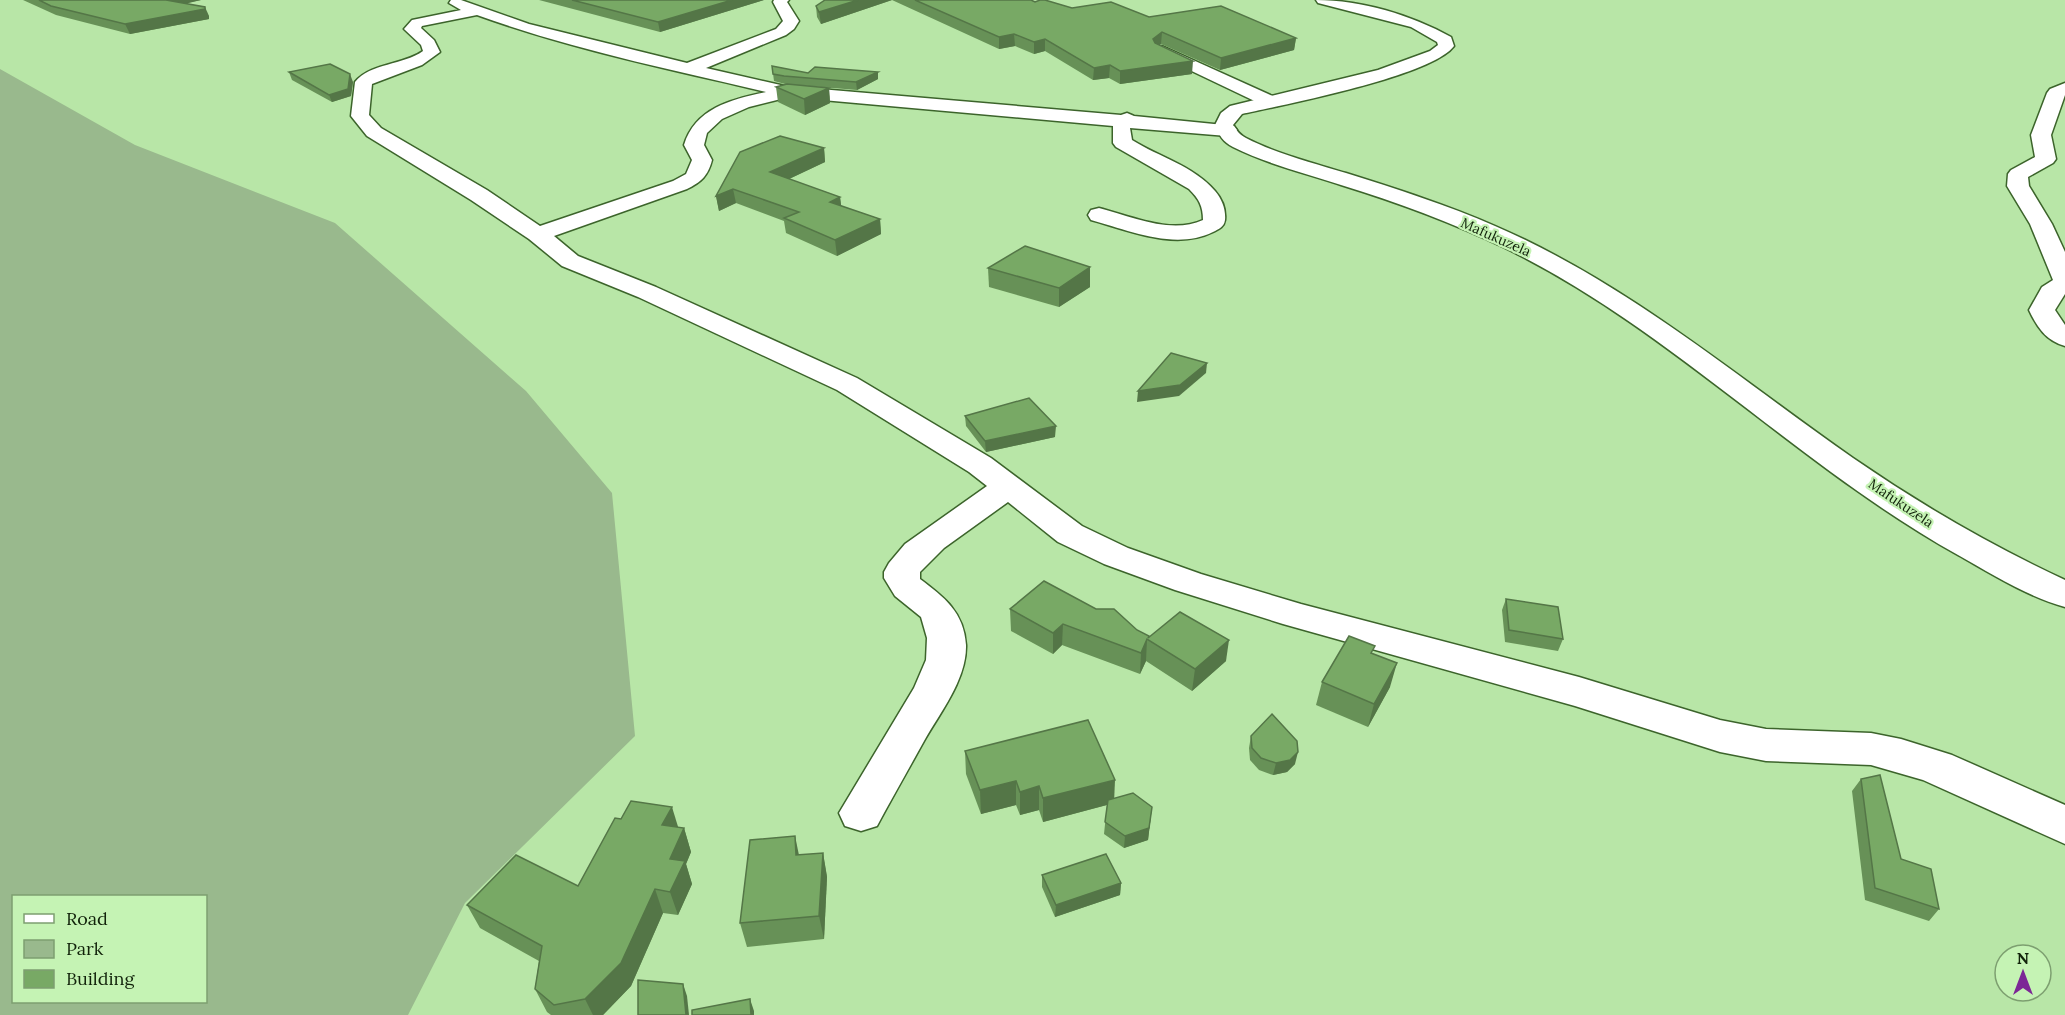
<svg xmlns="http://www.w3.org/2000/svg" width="2065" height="1015" viewBox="0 0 2065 1015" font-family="Lora,serif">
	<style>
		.green { fill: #99b98d; fill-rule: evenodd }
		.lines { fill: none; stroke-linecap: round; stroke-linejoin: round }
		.minor-casing { stroke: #3c642b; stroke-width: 3 }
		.secondary-casing { stroke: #3c642b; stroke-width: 3 }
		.minor { fill: #fff; fill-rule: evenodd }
		.secondary { fill: #fff; fill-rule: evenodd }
		.wall { fill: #679157 }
		.shaded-wall { fill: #547647 }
		.building { fill: #78a965; stroke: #547647; stroke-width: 1.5 }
		.labels { text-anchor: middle; stroke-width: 4.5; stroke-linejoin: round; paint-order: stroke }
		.far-street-label { font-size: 14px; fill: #11220a; stroke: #c5f3b4 }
	</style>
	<rect width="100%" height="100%" fill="#b8e6a7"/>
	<!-- green -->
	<path class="green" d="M0,69L135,145L335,223L526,391L612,493L635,736L465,903L408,1015H0ZM206,896V1002H14V896Z"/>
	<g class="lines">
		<defs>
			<g id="minor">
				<path d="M451,0H461L529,24L687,63L776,29L783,21L773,2L774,0H789L787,2L799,21L794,29L786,35L706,68L785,86L1121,115L1127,113L1134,116L1234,126L1237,130L1234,134L1227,136L1130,128L1132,140C1159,157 1194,166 1215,191C1222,199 1226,210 1225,220C1224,227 1219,229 1213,232C1175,251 1128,230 1091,220L1088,215L1091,210L1099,208C1131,216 1171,235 1203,220C1203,206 1199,199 1189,189L1116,147L1113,143V126L789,97L749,107L722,119L707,133L704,145L712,160C708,176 701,182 687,189L554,236L578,256L656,287L857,378L991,458L1082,526L1128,548L1201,574L1301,604L1579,677L1720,720L1766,729L1871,733L1901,739L1952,755L2065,805V844L1923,780L1871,765L1766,761L1720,752L1575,706L1283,624L1175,590L1104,564L1058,542L1008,502L944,548L920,572V579C944,597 964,612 966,645C967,679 940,713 924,741C908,770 892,798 877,826L861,831L845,826L839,813L914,688L926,660L927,638L921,617L895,596L884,578V572L889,563L905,544L987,486L969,472L837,390L638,297L562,266L529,239L471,200L367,136L351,116L355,82C370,63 404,65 423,51L421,45L404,29L412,20L461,10L449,3ZM477,15C571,49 669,69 766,92C732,99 695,108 684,145L692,160L686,174L673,181L540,226L487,190L381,128L369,115L372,84L422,65L440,52L434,40L421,28L422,26Z"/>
				<polygon points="1162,46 1277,98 1280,102 1277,106 1265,106 1156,54 1154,51"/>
				<path d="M2065,83V95L2051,135L2056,159L2053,163L2028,177L2029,186L2052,224L2065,252V294L2055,310L2065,325V346C2046,341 2037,327 2029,310L2042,287L2053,280L2030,224L2007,186L2008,174L2011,170L2035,157L2031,135L2047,93L2050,89Z"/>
			</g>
			<path id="secondary" d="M1316,0C1362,0 1411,15 1451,37L1454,46C1432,76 1283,105 1242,114L1233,125C1237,131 1240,135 1246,138C1277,154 1313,163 1346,173C1397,189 1447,205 1495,226C1627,283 1737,377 1853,458C1921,505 1990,545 2065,580V607C2028,597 1992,574 1958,555C1798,466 1669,327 1503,247C1451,222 1396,202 1341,185C1305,173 1267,164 1233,147C1223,142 1219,135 1215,125L1221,113L1230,106L1378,70L1430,51L1438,45L1437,42L1411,27L1318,3Z"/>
		</defs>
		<!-- minor casing -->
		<use href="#minor" class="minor-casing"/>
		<!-- secondary casing -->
		<use href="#secondary" class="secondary-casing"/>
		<!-- minor -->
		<use href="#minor" class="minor"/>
		<!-- secondary -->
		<use href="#secondary" class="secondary"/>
	</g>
	<!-- wall -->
	<g class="wall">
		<polygon points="23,0 201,0 186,3 209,16 209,19 130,34 56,15"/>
		<polygon points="539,0 764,0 660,32"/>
		<polygon points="825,0 1031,0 1035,2 1072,8 1149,17 1296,38 1294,50 1220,70 1161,44 1159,45 1192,74 1120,84 1109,78 1093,80 1045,51 1034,54 1015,46 999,49 892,0 821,24 817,17 816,6"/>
		<polygon points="772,66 808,73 878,72 878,79 857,90 785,84 774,81"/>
		<polygon points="289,72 353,82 351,96 332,102 292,80"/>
		<polygon points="776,87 829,88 830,103 805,115 778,102"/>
		<polygon points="824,148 825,162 789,179 840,197 841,206 880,219 881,234 837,256 786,233 784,221 736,203 719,211 716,196"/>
		<polygon points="988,268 1090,287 1059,307 989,287"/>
		<polygon points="965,416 1055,437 986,452 966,426"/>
		<polygon points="1506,599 1563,639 1558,651 1505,642 1502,610"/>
		<polygon points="1010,609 1096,609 1137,630 1149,637 1226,661 1192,691 1146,661 1140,674 1062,645 1053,654 1011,631"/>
		<polygon points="1373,654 1390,687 1368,727 1316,705 1322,682"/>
		<polygon points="1251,736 1295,764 1287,772 1273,775 1259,770 1250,760 1249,748"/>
		<polygon points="965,751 1114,799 1152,807 1148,840 1124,848 1104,834 1107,805 1043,822 1039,810 1020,815 1016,805 981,814 966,774"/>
		<polygon points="1861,779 1901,859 1939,909 1929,921 1865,900 1852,791"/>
		<polygon points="678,828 684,828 691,852 686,864 692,884 678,915 663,913 631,986 603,1015 551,1015 547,1012 535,989 539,961 480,928 467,905 578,886"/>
		<polygon points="823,853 827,877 824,939 747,947 740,923 799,855"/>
		<polygon points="1042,875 1121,883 1120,895 1055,917 1042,887"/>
	</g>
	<!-- shaded-wall -->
	<g class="shaded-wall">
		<polygon points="160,0 201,0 164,9"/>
		<polygon points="732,0 764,0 660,32 658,22"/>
		<polygon points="858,0 892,0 821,24 819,12"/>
		<polygon points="205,7 209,16 209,19 130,34 125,24"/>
		<polygon points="1162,32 1161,44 1152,51 1153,39"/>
		<polygon points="1014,34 1015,46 999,49 999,37"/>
		<polygon points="1296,38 1294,50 1220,70 1221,58"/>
		<polygon points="1045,39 1045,51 1034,54 1034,42"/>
		<polygon points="1193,61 1192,74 1120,84 1120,71"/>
		<polygon points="1110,65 1109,78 1093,80 1094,68"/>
		<polygon points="878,72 878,79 857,90 856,82"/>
		<polygon points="350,74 353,82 351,96 332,102 329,95"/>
		<polygon points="829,88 830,103 805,115 804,99"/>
		<polygon points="824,148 825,162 772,187 770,172"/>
		<polygon points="733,189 736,203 719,211 716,196"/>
		<polygon points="840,197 842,212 830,202"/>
		<polygon points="880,219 881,234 837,256 835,240"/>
		<polygon points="1090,267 1090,287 1059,307 1059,288"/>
		<polygon points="1207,363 1206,373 1179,396 1137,402 1138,391"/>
		<polygon points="1056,426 1055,437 986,452 985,441"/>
		<polygon points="1063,624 1062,645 1053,654 1053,633"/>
		<polygon points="1147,639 1146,661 1140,674 1141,653"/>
		<polygon points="1229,640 1226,661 1192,691 1195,669"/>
		<polygon points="1397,663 1390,687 1368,727 1374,704"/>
		<polygon points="1298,752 1295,764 1287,772 1273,775 1276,763"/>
		<polygon points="1115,780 1114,803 1043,822 1043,798"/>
		<polygon points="1016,781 1016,805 981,814 980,790"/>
		<polygon points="1039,786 1039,810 1020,815 1020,792"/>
		<polygon points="672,807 679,830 662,825"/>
		<polygon points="1152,807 1148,840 1124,848 1125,836"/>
		<polygon points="684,828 691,852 686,864 692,884 678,915 670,892 670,859"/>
		<polygon points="795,836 800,860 796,855"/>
		<polygon points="823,853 827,877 824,939 819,916"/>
		<polygon points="1121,883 1120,895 1055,917 1056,905"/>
		<polygon points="655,889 663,913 631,986 603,1015 593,1015 585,999"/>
		<polygon points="683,984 687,996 689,1015 686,1015"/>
		<polygon points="750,999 754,1011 754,1015 751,1015"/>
	</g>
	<!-- building -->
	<g class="building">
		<polygon points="39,0 166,0 205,7 205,9 125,24 51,6"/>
		<polygon points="572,0 732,0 658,22"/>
		<polygon points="825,0 858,0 819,12 816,6"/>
		<polygon points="915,0 1031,0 1035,2 1040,0 1045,0 1072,8 1111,2 1149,17 1221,6 1296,38 1221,58 1162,32 1153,39 1155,43 1193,61 1120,71 1110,65 1094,68 1045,39 1034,42 1014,34 999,37"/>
		<polygon points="330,64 350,74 348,89 329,95 289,72"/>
		<polygon points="772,66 808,73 815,67 878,72 856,82 784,76 773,74"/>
		<polygon points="787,84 829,88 804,99 776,87"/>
		<polygon points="780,136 824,148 770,172 840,197 830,202 880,219 835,240 784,218 799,212 733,189 716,196 740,152"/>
		<polygon points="1025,246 1090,267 1059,288 988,268"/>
		<polygon points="1171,353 1207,363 1180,385 1138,391"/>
		<polygon points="1029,398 1056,426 985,441 965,416"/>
		<polygon points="1044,581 1096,609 1114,609 1137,630 1149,636 1148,638 1180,612 1229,640 1195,669 1147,639 1141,653 1063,624 1053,633 1010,609"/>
		<polygon points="1506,599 1558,607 1563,639 1509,630"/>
		<polygon points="1349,636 1375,646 1371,653 1397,663 1374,704 1322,682"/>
		<polygon points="1272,714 1297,741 1298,752 1290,760 1276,763 1261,758 1252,748 1251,736"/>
		<polygon points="1088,720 1115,780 1043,798 1039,786 1020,792 1016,781 980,790 965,751"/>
		<polygon points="1880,775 1901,859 1931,869 1939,909 1875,888 1861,779"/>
		<polygon points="1133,793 1152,807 1149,828 1125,836 1105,822 1108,800"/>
		<polygon points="631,801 672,807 662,825 684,828 670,859 685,861 670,892 655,889 621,963 585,999 554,1005 535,989 542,946 467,905 516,855 578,886 615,818 621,819"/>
		<polygon points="795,836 796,855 823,853 819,916 740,923 750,840"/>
		<polygon points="1106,854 1121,883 1056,905 1042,875"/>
		<polygon points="638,980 683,984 686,1015 638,1015"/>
		<polygon points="750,999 751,1015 692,1015 692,1010"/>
	</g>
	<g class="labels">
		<!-- far-street labels -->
		<g class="far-street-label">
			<text transform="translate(1496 237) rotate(24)" y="5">Mafukuzela</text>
			<text transform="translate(1901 503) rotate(34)" y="5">Mafukuzela</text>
		</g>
	</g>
	<!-- legend -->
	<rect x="12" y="895" width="195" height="108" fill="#c5f3b4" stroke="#7d9f70" stroke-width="1.5"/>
	<rect x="24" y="914" width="30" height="9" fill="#ffffff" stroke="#7d9f70" stroke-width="1.5"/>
	<text x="66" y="925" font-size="18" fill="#11220a">Road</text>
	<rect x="24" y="940" width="30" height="18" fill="#99b98d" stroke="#7d9f70" stroke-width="1.5"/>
	<text x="66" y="955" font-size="18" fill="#11220a">Park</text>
	<rect x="24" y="970" width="30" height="18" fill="#78a965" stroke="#7d9f70" stroke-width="1.5"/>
	<text x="66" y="985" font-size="18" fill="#11220a">Building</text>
	<!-- north arrow -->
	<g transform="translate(2023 973)"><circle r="28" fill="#c5f3b4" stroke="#7d9f70" stroke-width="1.5"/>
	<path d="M0-4.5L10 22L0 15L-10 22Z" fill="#7c2796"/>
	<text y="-9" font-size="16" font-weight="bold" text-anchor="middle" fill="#11220a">N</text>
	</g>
</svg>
